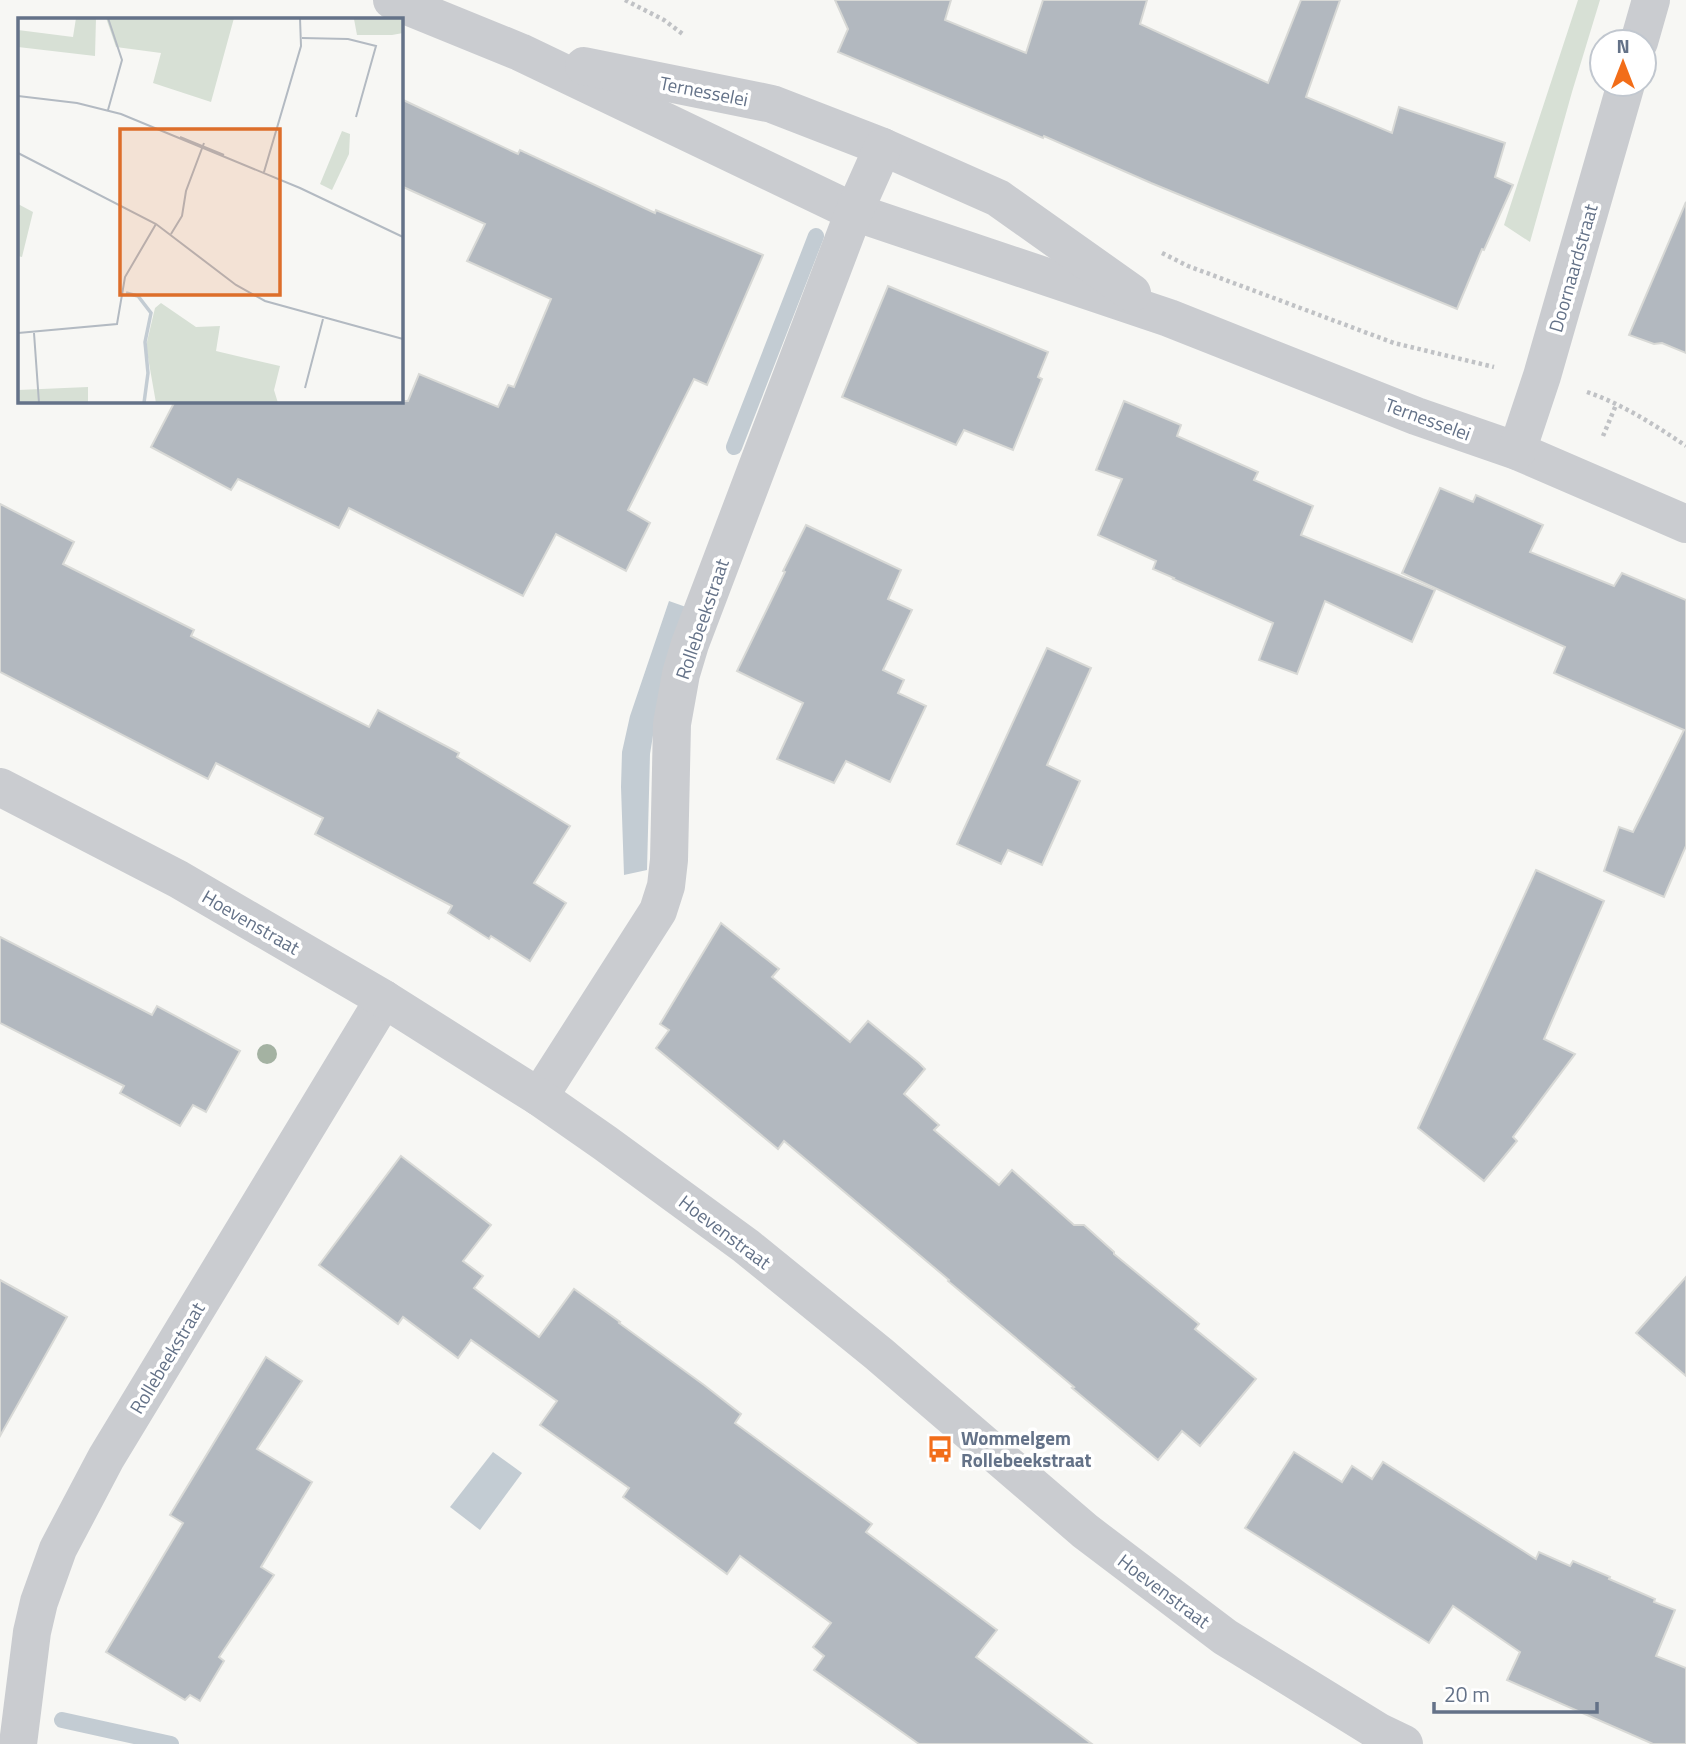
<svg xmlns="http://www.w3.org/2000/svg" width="1686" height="1744" viewBox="0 0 1686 1744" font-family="'Titillium Web',sans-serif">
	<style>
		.green { fill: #d7e0d5 }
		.water { fill: #c3ccd3 }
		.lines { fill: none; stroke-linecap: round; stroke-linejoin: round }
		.stream { stroke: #c3ccd3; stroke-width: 16 }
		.building { fill: #b2b8bf; stroke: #d8d9d6; stroke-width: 2 }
		.path { stroke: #c0c2c5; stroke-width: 4.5; stroke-dasharray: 3.5 3.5; stroke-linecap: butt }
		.minor { stroke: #caccd0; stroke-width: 38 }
		.tertiary { stroke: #caccd0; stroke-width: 38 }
		.tree { fill: #a4b2a2 }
		.labels { text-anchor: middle; stroke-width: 7; stroke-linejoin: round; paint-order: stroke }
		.street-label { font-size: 19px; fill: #647288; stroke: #fff }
		.poi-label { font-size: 19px; font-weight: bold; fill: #647288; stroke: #fff; text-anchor: start }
		.inset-river { fill: none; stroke: #c3ccd3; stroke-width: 3.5 }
		.inset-road { fill: none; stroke: #b3bac2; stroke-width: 2 }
		.view { fill: #dd6e2a; fill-opacity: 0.15; stroke: #dd6e2a; stroke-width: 3.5 }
		.inset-edge { fill: none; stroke: #647288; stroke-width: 3.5 }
	</style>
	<rect width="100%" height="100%" fill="#f7f7f4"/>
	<!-- green -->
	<polygon class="green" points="1578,0 1600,0 1572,92 1530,242 1504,225"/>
	<!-- water -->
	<g class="water">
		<polygon points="669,601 686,607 655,723 650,754 647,870 624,875 621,787 622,752 630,716"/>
		<polygon points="493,1452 522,1473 480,1530 450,1507"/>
	</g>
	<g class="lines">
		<!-- stream -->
		<g class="stream">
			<polyline points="734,447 816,236"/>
			<polyline points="62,1720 171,1744"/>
		</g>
	</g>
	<!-- building -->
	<g class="building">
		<polygon points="835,0 951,0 945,20 1026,53 1043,0 1147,0 1140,24 1268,83 1301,0 1340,0 1306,97 1392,133 1399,107 1505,143 1495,177 1513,185 1484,250 1482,249 1457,309 1151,183 1044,136 1043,138 838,52 848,29"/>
		<polygon points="401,99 518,154 520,150 655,213 656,210 763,255 707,385 694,379 628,510 650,523 626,571 556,534 523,596 349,508 339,528 238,479 231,490 151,447 175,401 408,401 419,374 498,407 508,385 514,387 551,299 467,261 485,224 401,186"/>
		<polygon points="1686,202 1686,353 1662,343 1654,344 1629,335"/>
		<polygon points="888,286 1048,352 1038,377 1042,379 1013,450 964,430 956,445 842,397"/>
		<polygon points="1124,401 1181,425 1177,436 1258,472 1254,480 1313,506 1301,535 1435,590 1412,642 1325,601 1297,674 1259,660 1273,623 1173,579 1174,578 1153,569 1156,561 1098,535 1122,479 1096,470"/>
		<polygon points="1440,488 1473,502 1476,495 1543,525 1530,552 1614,586 1622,573 1686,600 1686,846 1664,897 1604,871 1619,827 1633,832 1684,730 1554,673 1565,647 1402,573"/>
		<polygon points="0,504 74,542 63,564 194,630 191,636 369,727 378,710 459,753 457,757 570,826 534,883 566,903 530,961 491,936 489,939 448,913 452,906 315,834 323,818 216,763 208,779 0,672"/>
		<polygon points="806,525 901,570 888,599 912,610 883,670 904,680 898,693 926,706 890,782 846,761 834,783 777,759 803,703 737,671 785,572 783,571"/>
		<polygon points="1047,648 1091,668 1047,765 1080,781 1042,865 1008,850 1001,864 957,844"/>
		<polygon points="1536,870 1604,901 1544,1039 1575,1054 1513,1137 1517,1141 1484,1181 1418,1128"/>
		<polygon points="721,923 779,969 772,977 850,1042 868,1021 919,1063 925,1069 904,1094 939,1125 934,1130 999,1185 1012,1170 1074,1225 1084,1225 1114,1252 1114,1254 1199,1324 1195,1329 1256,1379 1200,1446 1182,1431 1158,1460 1072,1388 1074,1387 948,1281 949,1280 784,1141 778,1149 656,1048 669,1030 660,1024"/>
		<polygon points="0,937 152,1015 157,1006 240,1051 206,1112 193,1105 180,1126 120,1093 124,1086 0,1023"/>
		<polygon points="401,1156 491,1225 463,1261 483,1276 474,1288 539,1337 574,1289 620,1322 619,1323 704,1385 741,1414 735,1423 872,1524 866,1532 997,1630 976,1657 1092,1744 919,1744 814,1670 824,1656 813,1647 831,1623 740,1556 727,1574 623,1497 629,1488 540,1425 557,1401 471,1340 458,1358 403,1317 398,1324 319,1265"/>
		<polygon points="1686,1277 1686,1376 1636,1333"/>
		<polygon points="0,1280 67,1317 0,1436"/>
		<polygon points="266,1357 302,1381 257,1449 312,1482 261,1567 274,1575 219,1657 224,1661 200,1701 190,1695 185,1700 106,1652 183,1523 170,1515"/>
		<polygon points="1294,1452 1342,1482 1352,1466 1372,1479 1383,1462 1536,1559 1539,1552 1570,1566 1573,1561 1610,1577 1609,1579 1655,1599 1654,1602 1675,1610 1656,1656 1686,1668 1686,1744 1653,1744 1507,1680 1520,1652 1453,1606 1429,1643 1245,1528"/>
	</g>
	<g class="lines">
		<!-- path -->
		<g class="path">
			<polyline points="625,0 664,20 684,35"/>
			<polyline points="1162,253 1188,266 1394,343 1494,367"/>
			<path d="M1587,392C1622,404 1655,425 1686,446"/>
			<polyline points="1603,436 1616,405"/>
		</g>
		<!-- minor -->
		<g class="minor">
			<polyline points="392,0 520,52 854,212 1169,318 1416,416 1517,451 1686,524"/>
			<polyline points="1639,42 1651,0"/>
			<polyline points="584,66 772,104 883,147 998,198 1132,293"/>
			<polyline points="1517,451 1542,376 1626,84"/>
			<polyline points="539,1097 658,911 666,886 669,860 672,724 681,674 690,644 854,212 883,147"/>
			<polyline points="18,1744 32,1632 39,1602 58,1549 106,1458 384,999"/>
		</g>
		<!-- tertiary -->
		<polyline class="tertiary" points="0,787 178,879 384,999 539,1097 605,1143 746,1246 879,1354 1085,1531 1225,1637 1379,1732 1404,1744"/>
	</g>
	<!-- trees -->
	<circle class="tree" cx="267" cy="1054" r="10"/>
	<!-- icons -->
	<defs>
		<symbol id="bus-bare" viewBox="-9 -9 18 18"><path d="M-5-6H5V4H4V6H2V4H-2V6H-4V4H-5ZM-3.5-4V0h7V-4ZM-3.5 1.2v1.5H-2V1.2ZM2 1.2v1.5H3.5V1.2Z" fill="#f26d19" stroke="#fff" stroke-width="2.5" paint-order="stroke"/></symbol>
	</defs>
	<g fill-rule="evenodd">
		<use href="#bus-bare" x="921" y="1430" width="38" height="38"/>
	</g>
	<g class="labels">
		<!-- street labels -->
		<g class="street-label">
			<text transform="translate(704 91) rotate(11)" y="7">Ternesselei</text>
			<text transform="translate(1573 268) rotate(-74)" y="7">Doornaardstraat</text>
			<text transform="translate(1428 419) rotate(20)" y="7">Ternesselei</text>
			<text transform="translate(702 619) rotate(-71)" y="7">Rollebeekstraat</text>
			<text transform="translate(251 922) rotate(30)" y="7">Hoevenstraat</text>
			<text transform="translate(725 1232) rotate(37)" y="7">Hoevenstraat</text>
			<text transform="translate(167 1358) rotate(-59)" y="7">Rollebeekstraat</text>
			<text transform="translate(1164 1591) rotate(37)" y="7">Hoevenstraat</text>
		</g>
		<!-- poi labels -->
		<g class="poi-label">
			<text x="961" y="1445">Wommelgem<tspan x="961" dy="22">Rollebeekstraat</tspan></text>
		</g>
	</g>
	<!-- overview -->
	<g transform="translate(18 18)">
		<rect width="385" height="385" fill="#f7f7f4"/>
		<path d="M58,0H78L77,38L0,29V12L55,19ZM88,0H216L193,84L135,65L143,35L98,29ZM385,0V15L374,17H339L336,1ZM324,113L332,116L331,136L314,172L302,166ZM0,186L15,194L4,239L0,238ZM143,285L178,309L202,308L198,333L262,348L256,372L260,385H138L128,328L137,290ZM70,369V385H0V372Z" fill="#d7e0d5"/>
		<path class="inset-river" d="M108,275L120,278L133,295L127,324L130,355L126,385"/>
		<path class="inset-road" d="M90,0L104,42L90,92M284,20L330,21L358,28L338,99M0,78L59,85L103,96L282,170L385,219M162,119L206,137M0,135L138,206L218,267L247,283L385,321M246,154L283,28L282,0M153,216L164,198L168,173L186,125M0,315L99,306L107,259L138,206M16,315L21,385M287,370L305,301"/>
		<path class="view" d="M102,111H262V277H102Z"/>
		<rect width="385" height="385" class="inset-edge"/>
	</g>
	<!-- north arrow -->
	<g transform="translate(1623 63)"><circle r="33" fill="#ffffff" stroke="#c1c7cf" stroke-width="2"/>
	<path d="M0-5L12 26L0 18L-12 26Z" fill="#f26d19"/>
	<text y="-10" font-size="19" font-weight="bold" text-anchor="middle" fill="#647288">N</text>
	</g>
	<!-- scale -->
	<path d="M1434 1702v10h163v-10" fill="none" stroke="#647288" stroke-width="3.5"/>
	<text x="1444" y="1702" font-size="21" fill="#647288" stroke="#ffffff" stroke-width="5" paint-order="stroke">20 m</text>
</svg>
